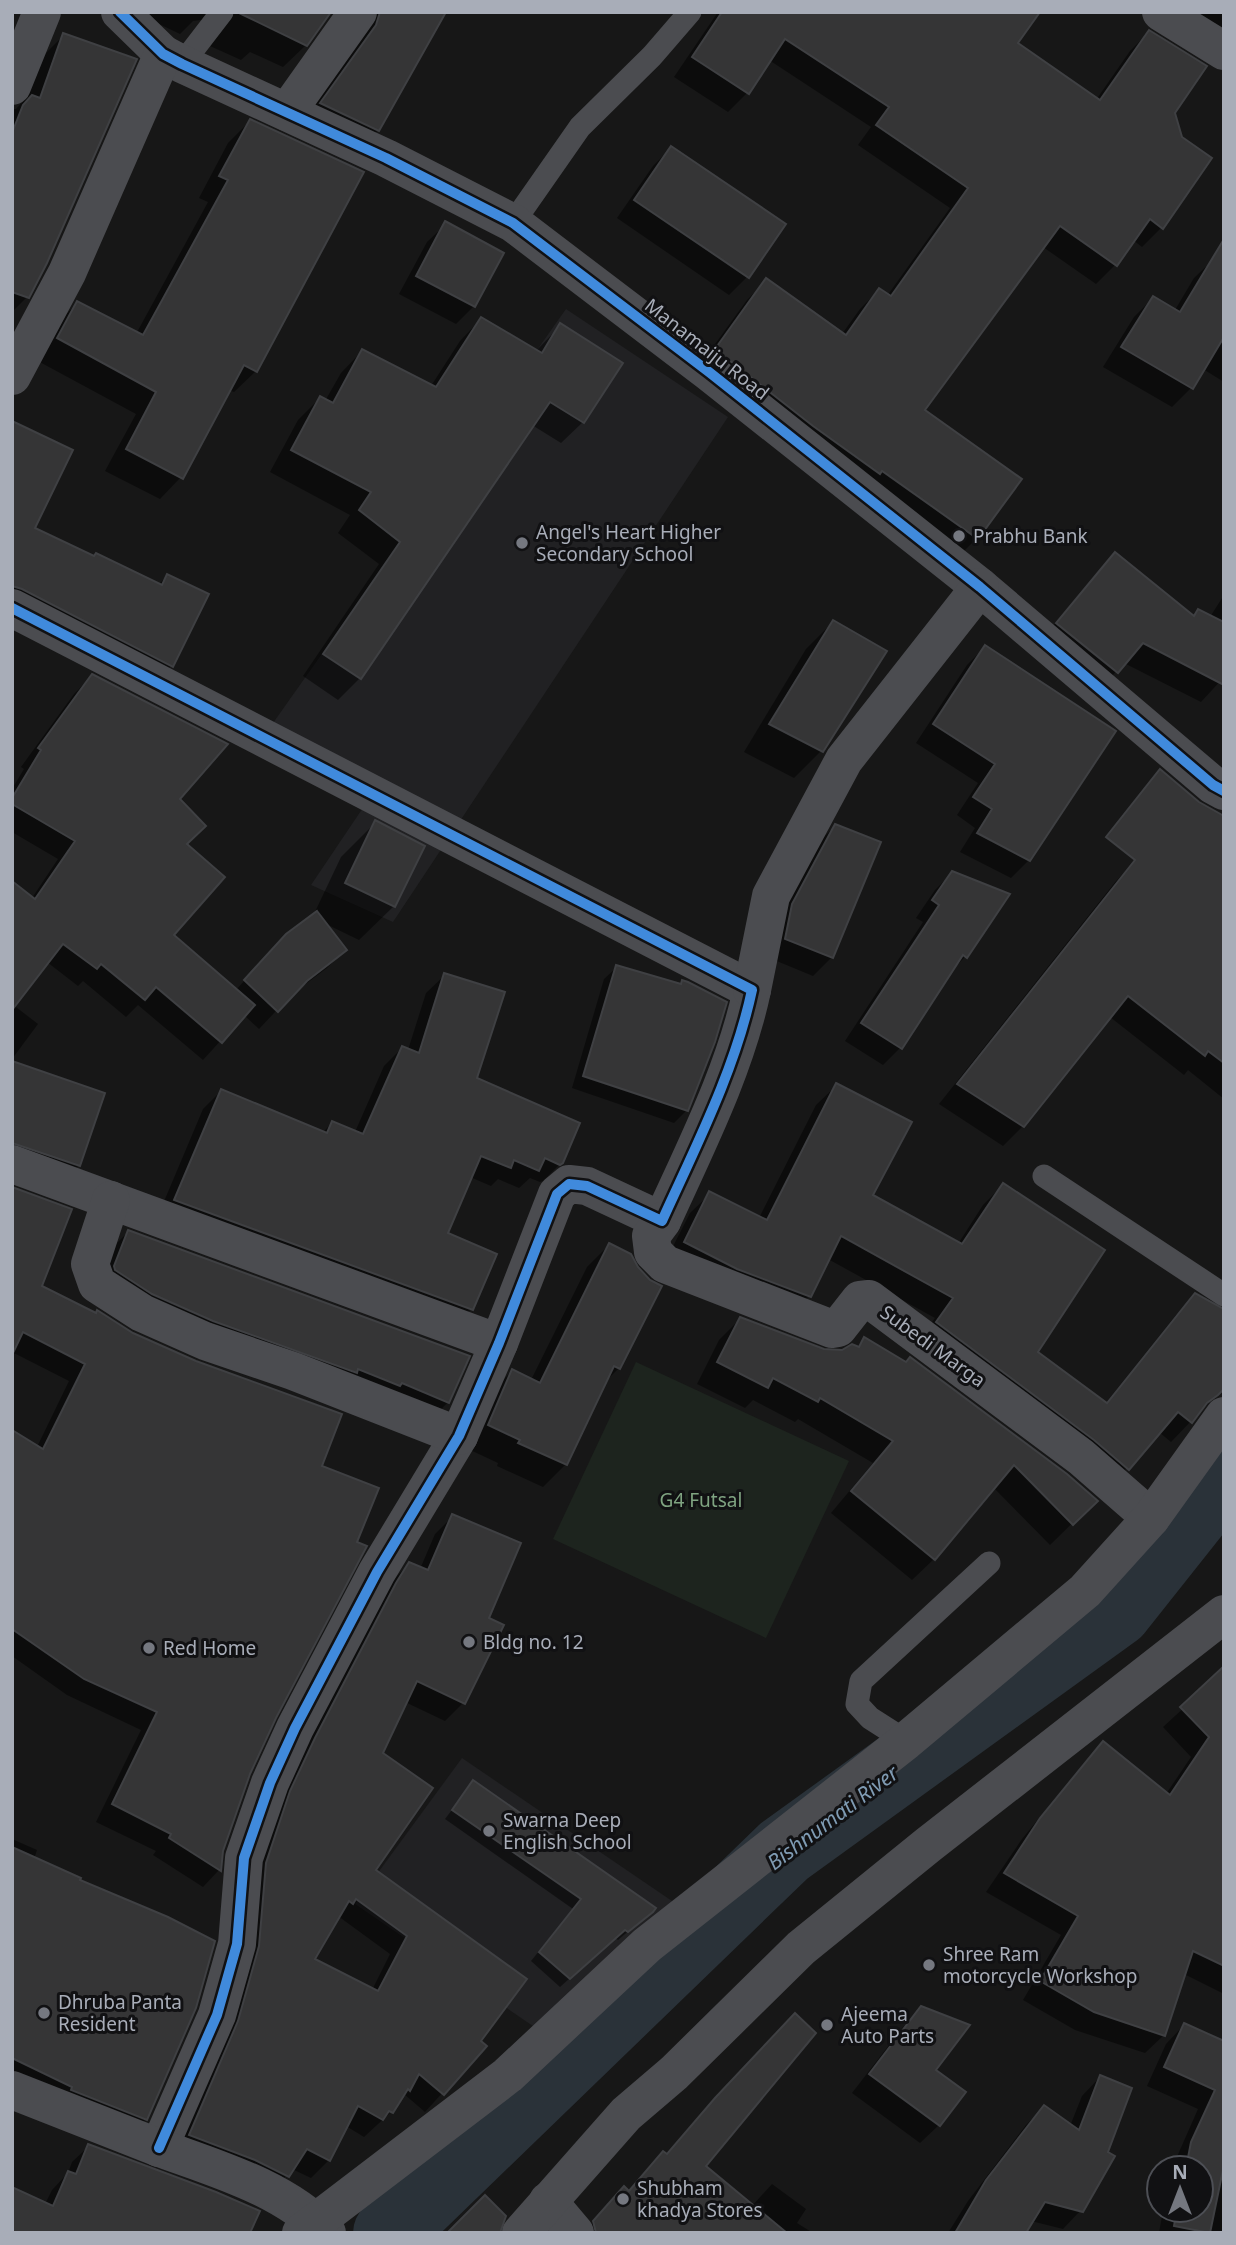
<svg xmlns="http://www.w3.org/2000/svg" width="1236" height="2245" viewBox="0 0 1236 2245" font-family="'Noto Sans',sans-serif">
	<style>
		.built { fill: #212123 }
		.green { fill: #1d241e }
		.shadow { fill: #0007; fill-rule: evenodd }
		.lines { fill: none; stroke-linecap: round; stroke-linejoin: round }
		.river { stroke: #2a3239; stroke-width: 72 }
		.building { fill: #353536; stroke: #3f4043; stroke-width: 2; fill-rule: evenodd }
		.lane { stroke: #4b4c50; stroke-width: 23 }
		.street { stroke: #4b4c50; stroke-width: 38 }
		.cycleway-casing { stroke: #111113; stroke-width: 15 }
		.cycleway { stroke: #408adc; stroke-width: 10 }
		.poi-dot { fill: #757880; stroke: #111113; stroke-width: 2.5 }
		.labels { text-anchor: middle; stroke-width: 6; stroke-linejoin: round; paint-order: stroke }
		.street-label { font-size: 19px; fill: #a8adb8; stroke: #111113 }
		.poi-label { font-size: 19px; fill: #a8adb8; stroke: #111113; text-anchor: start }
		.park-label { font-size: 19px; fill: #7fa381; stroke: #111113 }
		.water-label { font-size: 21px; font-style: italic; fill: #7f9bb3; stroke: #111113 }
	</style>
	<rect width="100%" height="100%" fill="#171717"/>
	<!-- built -->
	<g class="built">
		<polygon points="566,309 728,417 393,922 311,885 381,781 273,723"/>
		<polygon points="462,1758 675,1903 543,2033 355,1904"/>
	</g>
	<!-- green -->
	<polygon class="green" points="636,1362 849,1461 766,1638 553,1539"/>
	<!-- shadow -->
	<g class="shadow">
		<polygon points="134,12 444,12 378,130 355,153 299,127 336,12 328,14 306,45 283,67 250,52 241,60 210,46 208,24 201,20 193,21 180,34"/>
		<polygon points="718,12 1038,12 1015,44 1096,100 1130,51 1149,32 1173,112 1161,228 1142,247 1133,240 1115,265 1096,284 1043,247 923,411 977,538 958,557 697,369 747,300 766,281 842,334 860,309 879,290 887,296 950,208 858,145 871,127 769,60 747,93 728,112 674,77"/>
		<polygon points="1148,12 1224,12 1224,58"/>
		<polygon points="64,35 27,297 12,312 12,109 16,109 25,99 40,59"/>
		<polygon points="250,121 256,371 234,392 229,390 181,477 160,499 105,471 136,414 36,360 56,325 77,303 136,334 208,202 199,198 228,143"/>
		<polygon points="671,148 748,276 729,295 617,218 653,166"/>
		<polygon points="446,224 474,306 456,324 399,294 427,242"/>
		<polygon points="1214,259 1224,265 1224,382 1203,369 1191,388 1172,407 1103,367 1134,317 1153,298 1175,310 1194,278"/>
		<polygon points="481,319 536,351 560,326 583,422 561,443 532,425 360,678 338,700 303,676 379,564 338,533 350,515 270,472 298,420 320,398 325,401 341,373 362,351 431,386 460,341"/>
		<polygon points="12,423 33,529 158,585 167,576 172,665 153,684 12,611"/>
		<polygon points="1115,554 1192,617 1198,611 1210,617 1224,595 1224,677 1201,702 1124,663 1097,692 1038,644 1096,574"/>
		<polygon points="833,622 884,651 821,751 794,778 744,752 806,649"/>
		<polygon points="985,647 1029,860 1011,878 960,852 975,828 957,815 978,783 916,743 967,665"/>
		<polygon points="92,676 178,799 185,845 171,936 235,991 267,956 313,916 341,857 375,823 394,906 359,940 324,923 345,950 327,968 291,995 259,1029 244,1015 203,1060 138,1005 126,1017 83,981 78,986 47,962 32,898 58,859 12,832 12,789 24,769 21,767 74,694"/>
		<polygon points="1213,812 1224,814 1224,1099 1188,1070 1184,1075 1110,1017 1023,1126 1003,1146 939,1104 1116,881 1135,862"/>
		<polygon points="835,826 832,957 813,976 767,957 774,923 817,844"/>
		<polygon points="952,873 966,956 949,973 900,1048 883,1065 845,1041 923,922 916,918 935,890"/>
		<polygon points="617,967 679,986 682,982 713,1042 686,1111 674,1123 572,1088 604,979"/>
		<polygon points="445,975 475,1079 562,1162 543,1181 540,1182 530,1178 519,1188 498,1179 491,1186 470,1177 446,1234 471,1309 453,1327 157,1218 203,1109 221,1091 322,1133 332,1123 355,1132 384,1066 402,1048 408,1050 426,993"/>
		<polygon points="12,1004 38,1024 12,1059"/>
		<polygon points="12,1063 79,1165 62,1182 12,1164"/>
		<polygon points="836,1086 871,1196 958,1244 983,1205 1003,1185 1036,1353 1105,1404 1176,1315 1196,1295 1217,1394 1171,1442 1159,1432 1108,1489 917,1342 935,1318 828,1259 809,1296 789,1316 665,1262 690,1213 710,1194 759,1218 816,1105"/>
		<polygon points="128,1232 448,1402 430,1421 97,1288 110,1250"/>
		<polygon points="609,1245 619,1368 605,1382 566,1464 543,1487 497,1466 498,1463 466,1448 489,1394 512,1371 531,1380 587,1267"/>
		<polygon points="39,1287 320,1467 274,1717 248,1773 222,1850 219,1870 203,1887 153,1855 156,1851 96,1822 141,1730 67,1695 12,1656 12,1432 37,1447 69,1381 12,1352"/>
		<polygon points="740,1319 824,1351 842,1351 856,1348 865,1339 1095,1501 1050,1545 993,1487 934,1559 912,1580 831,1513 873,1463 798,1419 795,1422 753,1400 745,1408 697,1384 719,1340"/>
		<path d="M453,1516L487,1619L501,1626L463,1703L445,1721L405,1702L381,1754L374,1871L479,2041L485,2046L425,2112L404,2094L391,2112L364,2137L346,2126L329,2160L311,2178L292,2169L270,2194L172,2153L273,1811L391,1582L409,1564L420,1569L435,1534ZM338,1916L390,1954L372,1990L313,1960Z"/>
		<polygon points="1224,1671 1224,1994 1184,1974 1164,2035 1145,2053 1075,2030 1023,2000 1061,1935 986,1892 1022,1839 1085,1762 1103,1743 1166,1794 1191,1757 1163,1727"/>
		<polygon points="473,1782 652,1911 618,1940 615,1938 560,1987 531,1961 573,1909 445,1819"/>
		<polygon points="12,1839 37,1850 34,1859 146,2119 129,2135 12,2082"/>
		<polygon points="922,2008 934,2070 939,2125 920,2143 852,2093 903,2027"/>
		<polygon points="1184,2025 1224,2043 1224,2233 1159,2233 1163,2210 1201,2210 1201,2168 1172,2168 1198,2109 1147,2086 1166,2044"/>
		<polygon points="776,2034 703,2166 752,2206 772,2184 806,2209 797,2223 813,2233 583,2233 606,2207 628,2192 663,2153 665,2155"/>
		<polygon points="1100,2077 1081,2210 1063,2229 1031,2221 1024,2233 948,2233 968,2201 1026,2125 1044,2107 1070,2126 1082,2096"/>
		<polygon points="89,2146 248,2233 12,2233 45,2204 52,2190 68,2173 72,2162"/>
	</g>
	<g class="lines">
		<!-- river -->
		<polyline class="river" points="389,2233 784,1851 1116,1611 1224,1475"/>
	</g>
	<!-- building -->
	<g class="building">
		<polygon points="237,12 331,12 307,46"/>
		<polygon points="380,12 446,12 379,131 320,103 376,25"/>
		<polygon points="722,12 1040,12 1018,43 1100,100 1149,30 1207,66 1175,113 1182,137 1212,158 1163,229 1150,219 1117,266 1060,226 925,410 1022,479 978,539 882,471 880,474 813,426 715,349 766,278 846,335 879,288 891,296 968,188 876,125 889,107 785,39 749,94 692,57"/>
		<polygon points="63,33 137,59 47,263 29,298 12,292 12,133 23,105 32,95 40,98"/>
		<polygon points="250,119 364,172 257,372 244,365 183,479 126,449 156,392 57,338 77,301 143,335 228,180 219,176"/>
		<polygon points="671,146 786,224 749,278 634,200"/>
		<polygon points="445,221 504,253 475,307 416,276"/>
		<polygon points="1224,239 1224,337 1193,389 1121,347 1153,296 1180,312"/>
		<polygon points="481,317 542,353 560,323 623,363 584,423 550,402 361,679 323,654 400,542 359,510 371,492 291,450 320,396 333,403 362,349 436,387"/>
		<polygon points="12,421 73,450 35,528 94,556 96,553 162,585 167,574 209,594 173,667 22,589 12,586"/>
		<polygon points="1115,552 1194,616 1198,609 1224,622 1224,685 1143,643 1118,673 1056,623"/>
		<polygon points="833,620 887,651 823,752 769,724"/>
		<polygon points="985,645 1116,731 1030,861 977,833 992,809 973,797 995,764 933,724"/>
		<polygon points="92,674 228,744 180,799 206,826 187,844 225,877 174,935 255,1005 222,1043 156,987 145,1000 101,964 97,969 63,944 12,1010 12,881 35,899 75,841 12,804 12,798 41,750 38,748"/>
		<polygon points="1160,769 1199,802 1224,816 1224,1063 1208,1051 1205,1056 1128,996 1024,1127 957,1084 1135,860 1106,837"/>
		<polygon points="375,820 425,846 395,907 345,883"/>
		<polygon points="835,824 881,842 833,958 785,939 792,904"/>
		<polygon points="952,871 1010,894 967,958 963,955 902,1049 861,1023 939,905 932,900"/>
		<polygon points="317,911 347,950 307,981 278,1012 244,980 286,934"/>
		<polygon points="616,965 681,984 682,980 688,982 727,1002 715,1042 688,1111 583,1076"/>
		<polygon points="444,973 505,992 477,1078 580,1123 563,1163 560,1165 545,1158 539,1171 514,1160 511,1168 481,1156 448,1233 497,1254 473,1310 174,1200 221,1089 327,1133 332,1121 363,1134 402,1046 419,1053"/>
		<polygon points="12,1061 105,1093 80,1166 12,1143"/>
		<polygon points="836,1083 912,1122 873,1195 962,1244 1003,1183 1105,1250 1038,1352 1107,1403 1195,1293 1224,1309 1224,1389 1218,1395 1207,1403 1192,1423 1178,1412 1129,1470 1094,1440 936,1322 953,1298 841,1236 811,1297 737,1269 684,1242 709,1191 767,1220"/>
		<polygon points="12,1187 72,1209 42,1286 96,1313 97,1310 133,1333 196,1361 342,1414 322,1466 379,1488 357,1542 367,1546 276,1718 250,1774 223,1851 221,1871 169,1838 171,1834 112,1804 157,1712 84,1679 12,1629 12,1430 43,1449 85,1364 23,1332 12,1355"/>
		<polygon points="128,1230 470,1356 449,1403 402,1383 400,1386 358,1369 357,1373 213,1321 152,1294 115,1270 114,1266"/>
		<polygon points="609,1243 631,1254 638,1267 650,1280 662,1286 620,1369 614,1366 567,1465 518,1443 520,1440 488,1425 512,1369 540,1383"/>
		<polygon points="740,1317 824,1349 842,1350 852,1344 859,1347 864,1337 906,1362 910,1357 1067,1474 1098,1501 1073,1525 1014,1465 935,1560 851,1491 893,1441 820,1398 818,1402 773,1378 768,1388 717,1362"/>
		<path d="M452,1514L521,1543L489,1618L504,1625L465,1704L417,1681L383,1753L433,1788L376,1870L527,1979L481,2041L487,2046L444,2095L419,2074L410,2091L408,2089L393,2113L389,2111L383,2120L358,2106L330,2161L307,2149L289,2177L255,2160L189,2135L238,2021L259,1946L266,1863L290,1791L315,1738L396,1583L409,1562L428,1570ZM356,1899L407,1936L378,1991L315,1959L349,1901L353,1904Z"/>
		<polygon points="1224,1666 1224,1966 1193,1951 1165,2036 1094,2012 1040,1981 1078,1916 1004,1873 1040,1818 1103,1741 1170,1795 1209,1737 1180,1707"/>
		<polygon points="473,1780 656,1908 653,1912 628,1932 625,1930 570,1979 539,1952 581,1899 452,1810"/>
		<polygon points="12,1847 81,1878 80,1880 168,1917 215,1941 196,2008 147,2120 71,2090 72,2087 12,2058"/>
		<polygon points="921,2006 970,2025 936,2070 966,2092 940,2126 869,2074"/>
		<polygon points="795,2013 816,2033 706,2166 787,2233 596,2233 593,2221 624,2186 629,2191 663,2151 667,2154 715,2098"/>
		<polygon points="1184,2023 1224,2041 1224,2165 1210,2233 1174,2226 1177,2210 1201,2210 1201,2168 1186,2168 1191,2142 1215,2090 1164,2067"/>
		<polygon points="1100,2075 1132,2088 1108,2152 1115,2156 1083,2212 1045,2202 1026,2233 955,2233 986,2180 1044,2105 1079,2130"/>
		<polygon points="88,2144 216,2192 260,2211 250,2233 12,2233 12,2187 53,2206 68,2171 76,2174"/>
		<polygon points="485,2195 506,2216 500,2233 447,2233"/>
	</g>
	<g class="lines">
		<!-- lane -->
		<g class="lane">
			<polyline points="182,64 222,12"/>
			<polyline points="513,223 580,127 652,56 690,12"/>
			<polyline points="1044,1176 1224,1295"/>
			<polyline points="906,1741 870,1718 857,1704 861,1681 989,1563"/>
		</g>
		<!-- street -->
		<g class="street">
			<polyline points="120,12 163,54 182,64 386,158 513,223 709,372 980,587 1213,785 1224,791"/>
			<polyline points="1161,12 1224,51"/>
			<polyline points="12,86 42,12"/>
			<polyline points="287,112 358,12"/>
			<polyline points="12,376 67,273 163,54"/>
			<path d="M12,608L752,990C735,1070 696,1146 662,1221L587,1186L569,1184L557,1194L499,1343L459,1436L377,1572L295,1728L270,1783L244,1858L237,1944L217,2015L159,2148"/>
			<polyline points="752,990 771,896 844,760 980,587"/>
			<polyline points="12,1164 499,1343"/>
			<polyline points="111,1200 90,1264 97,1284 142,1313 205,1341 293,1371 459,1436"/>
			<polyline points="662,1221 651,1236 653,1252 665,1264 832,1329 838,1328 860,1300 869,1299 1081,1457 1151,1518"/>
			<path d="M12,2090C60,2109 108,2128 157,2147C214,2168 283,2187 327,2233"/>
			<polyline points="548,2201 575,2233"/>
			<polyline points="301,2233 508,2075 647,1945 906,1741 1085,1591 1151,1518 1224,1416"/>
			<polyline points="521,2233 626,2114 674,2073 801,1948 928,1845 1224,1614"/>
		</g>
		<defs>
			<g id="cycleway">
				<polyline points="120,12 163,54 182,64 386,158 513,223 709,372 980,587 1213,785 1224,791"/>
				<path d="M12,608L752,990C735,1070 696,1146 662,1221L587,1186L569,1184L557,1194L499,1343L459,1436L377,1572L295,1728L270,1783L244,1858L237,1944L217,2015L159,2148"/>
			</g>
		</defs>
		<!-- cycleway casing -->
		<use href="#cycleway" class="cycleway-casing"/>
		<!-- cycleway -->
		<use href="#cycleway" class="cycleway"/>
	</g>
	<!-- markers -->
	<g class="poi-dot">
		<circle cx="959" cy="536" r="7"/>
		<circle cx="522" cy="543" r="7"/>
		<circle cx="469" cy="1642" r="7"/>
		<circle cx="149" cy="1648" r="7"/>
		<circle cx="489" cy="1831" r="7"/>
		<circle cx="929" cy="1965" r="7"/>
		<circle cx="44" cy="2013" r="7"/>
		<circle cx="827" cy="2025" r="7"/>
		<circle cx="623" cy="2199" r="7"/>
	</g>
	<g class="labels">
		<!-- street labels -->
		<g class="street-label">
			<text transform="translate(707 349) rotate(38)" y="7">Manamaiju Road</text>
			<text transform="translate(933 1346) rotate(36)" y="7">Subedi Marga</text>
		</g>
		<!-- poi labels -->
		<g class="poi-label">
			<text x="536" y="539">Angel's Heart Higher<tspan x="536" dy="22">Secondary School</tspan></text>
			<text x="973" y="543">Prabhu Bank</text>
			<text x="483" y="1649">Bldg no. 12</text>
			<text x="163" y="1655">Red Home</text>
			<text x="503" y="1827">Swarna Deep<tspan x="503" dy="22">English School</tspan></text>
			<text x="943" y="1961">Shree Ram<tspan x="943" dy="22">motorcycle Workshop</tspan></text>
			<text x="58" y="2009">Dhruba Panta<tspan x="58" dy="22">Resident</tspan></text>
			<text x="841" y="2021">Ajeema<tspan x="841" dy="22">Auto Parts</tspan></text>
			<text x="637" y="2195">Shubham<tspan x="637" dy="22">khadya Stores</tspan></text>
		</g>
		<!-- park labels -->
		<g class="park-label">
			<text x="701" y="1507">G4 Futsal</text>
		</g>
		<!-- water labels -->
		<g class="water-label">
			<text transform="translate(833 1818) rotate(-37)" y="7">Bishnumati River</text>
		</g>
	</g>
	<!-- border -->
	<rect width="1236" height="2245" fill="none" stroke="#a8adb8" stroke-width="28"/>
	<!-- north arrow -->
	<g transform="translate(1180 2189)"><circle r="33" fill="#111113" stroke="#4d4f55" stroke-width="2"/>
	<path d="M0-5L12 26L0 18L-12 26Z" fill="#757880"/>
	<text y="-10" font-size="19" font-weight="bold" text-anchor="middle" fill="#a8adb8">N</text>
	</g>
</svg>
